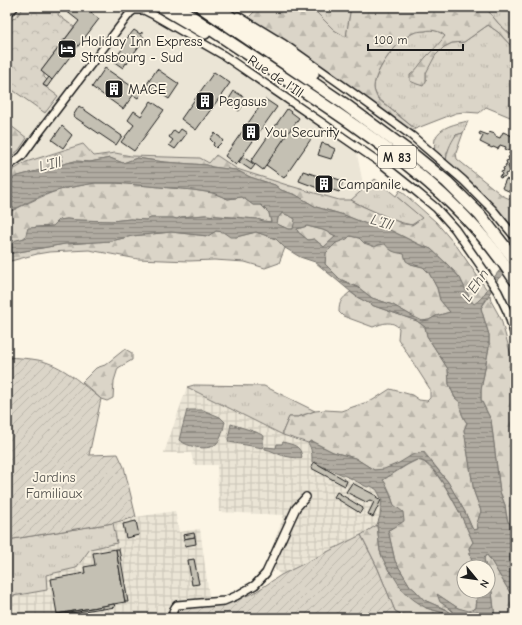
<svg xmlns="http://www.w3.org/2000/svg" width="522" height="625" viewBox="0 0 522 625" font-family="'Comic Neue',sans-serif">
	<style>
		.built { fill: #ebe5d6 }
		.industrial { fill: url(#industrial-grid) }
		.grass { fill: url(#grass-tufts); stroke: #7c7872 }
		.forest { fill: url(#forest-firs); stroke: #7c7872 }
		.park { fill: url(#park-crowns); stroke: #7c7872 }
		.garden { fill: url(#garden-furrows); stroke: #7c7872 }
		.water { fill: url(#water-rules); stroke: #75726c; fill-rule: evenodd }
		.building { fill: #c4c0b3; stroke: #1c1c1c }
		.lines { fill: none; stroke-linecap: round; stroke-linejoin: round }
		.minor-casing { stroke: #1c1c1c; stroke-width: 10 }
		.highway-casing { stroke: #1c1c1c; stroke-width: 14 }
		.minor { stroke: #fcf5e5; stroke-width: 7 }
		.highway { stroke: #fcf5e5; stroke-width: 11 }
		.labels { text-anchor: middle; stroke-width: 3.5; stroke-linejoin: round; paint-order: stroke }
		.shield { fill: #fcf5e5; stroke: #5f5d58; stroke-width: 1 }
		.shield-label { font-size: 13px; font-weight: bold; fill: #1c1c1c }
		.poi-label { font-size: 14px; fill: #1c1c1c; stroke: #fcf5e5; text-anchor: start }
		.street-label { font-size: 14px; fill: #1c1c1c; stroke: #fcf5e5 }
		.park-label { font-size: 14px; fill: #555450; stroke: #fcf5e5 }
		.water-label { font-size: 15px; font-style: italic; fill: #575551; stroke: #fcf5e5 }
	</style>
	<defs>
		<pattern id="industrial-grid" width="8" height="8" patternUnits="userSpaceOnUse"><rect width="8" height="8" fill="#ebe5d6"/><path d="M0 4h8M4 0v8" fill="none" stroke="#c9c4b7"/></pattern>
		<pattern id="grass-tufts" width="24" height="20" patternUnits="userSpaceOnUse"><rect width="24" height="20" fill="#dbd5c8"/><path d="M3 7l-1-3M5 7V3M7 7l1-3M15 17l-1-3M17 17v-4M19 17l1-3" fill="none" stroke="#bbb6ab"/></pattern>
		<pattern id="forest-firs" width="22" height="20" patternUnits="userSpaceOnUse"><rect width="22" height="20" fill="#dbd5c8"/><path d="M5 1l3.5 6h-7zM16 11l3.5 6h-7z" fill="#bbb6ab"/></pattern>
		<pattern id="park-crowns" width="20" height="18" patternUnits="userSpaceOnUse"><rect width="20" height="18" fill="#dbd5c8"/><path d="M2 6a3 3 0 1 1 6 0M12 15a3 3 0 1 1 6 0" fill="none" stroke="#bbb6ab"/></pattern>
		<pattern id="garden-furrows" width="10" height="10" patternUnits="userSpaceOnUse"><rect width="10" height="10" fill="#dbd5c8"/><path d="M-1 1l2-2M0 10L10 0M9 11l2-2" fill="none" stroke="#bbb6ab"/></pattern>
		<pattern id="water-rules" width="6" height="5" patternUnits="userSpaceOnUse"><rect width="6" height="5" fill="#b0aba1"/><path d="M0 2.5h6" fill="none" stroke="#8e8a82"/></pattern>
	</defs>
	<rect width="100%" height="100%" fill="#fcf5e5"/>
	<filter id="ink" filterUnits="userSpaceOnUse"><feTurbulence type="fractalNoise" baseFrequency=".025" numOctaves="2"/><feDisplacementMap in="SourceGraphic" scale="8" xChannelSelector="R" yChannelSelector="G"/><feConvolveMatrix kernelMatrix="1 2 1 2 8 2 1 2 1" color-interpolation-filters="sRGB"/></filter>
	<g filter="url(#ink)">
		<!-- built -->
		<polygon class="built" points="19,7 120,7 120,9 137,15 144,13 218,53 356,149 364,189 351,200 339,200 287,185 237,169 216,155 209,163 200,158 131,156 115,153 94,156 83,144 26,162 7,174 7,160 19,150 27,138 7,123 7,17"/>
		<!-- industrial -->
		<g class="industrial">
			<polygon points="187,387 283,435 308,443 310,446 312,450 312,462 367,487 371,486 377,490 382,500 380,516 377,525 361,535 281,575 267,562 284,515 219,512 217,465 194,465 191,453 164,453"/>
			<polygon points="175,511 179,532 200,529 210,603 176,611 177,618 7,618 7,597 46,590 45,575 76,568 90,549 117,543 113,523 136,517"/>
		</g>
		<!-- grass -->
		<g class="grass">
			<polygon points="311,7 351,7 346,38 334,30"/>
			<polygon points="485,7 515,7 515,39 498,23"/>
			<path d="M488,25L498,32L515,50V119L486,107L479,113L464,112L456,113L415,129L378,98C376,95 374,91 374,87C375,69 397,41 413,33C416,31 421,31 425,31C432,29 440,31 445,36L440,44L426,57L414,73L417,84L423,85L426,81V73L429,65L435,56L444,47L452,43L464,42Z"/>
			<path d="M468,121L463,133L456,135L447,153L446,162L434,152C435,148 434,143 435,139C440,126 456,124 468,121Z"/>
			<path d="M375,179L423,218L412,225C393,222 368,209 351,200Z"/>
			<polygon points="194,385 264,386 315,411 298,417 289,417 283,431 283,435 187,387"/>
			<polygon points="113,523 117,543 90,549 76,568 46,575 47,590 7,597 7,540"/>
		</g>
		<!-- forest -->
		<g class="forest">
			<path d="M259,7H311L334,30L346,37L351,7H485L498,23L515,39V50L498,32L488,25L464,42L452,43L444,47L435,56L426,73V81L423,86L417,84L410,81V75C416,71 420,64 425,58C432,51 439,44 445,36C440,31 432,29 425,31C421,31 416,32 413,33C397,41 375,69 374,87C374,91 376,95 378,99L415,129L410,132L249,17Z"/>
			<polygon points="7,123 27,138 19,150 7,160"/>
			<path d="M463,133L456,153L457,159L503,196L515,201V231L481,195L446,162C447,151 450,144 456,135Z"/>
			<polygon points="83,144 94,156 115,153 131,156 200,158 209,163 216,155 237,169 287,185 339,200 351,200 362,206 403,224 412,225 422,218 396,196 400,190 436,222 458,248 487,290 481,300 474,305 470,299 460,278 454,271 431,249 420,245 386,228 374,227 344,215 316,207 296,195 281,190 275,185 250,177 236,170 212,167 207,165 164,162 137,158 123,163 110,158 90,162 75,161 18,176 7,181 7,174 26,162"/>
			<path d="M95,183H116L193,190L213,193L228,199L242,197L253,205H261L269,213L271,222L263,221L257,219L205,215L181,217L177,219L173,218H151L146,220L130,219L112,221L76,220L67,219L59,220L53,226L35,227C26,237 22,242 7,241V213C27,204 46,193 67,188C76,186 86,185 95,183Z"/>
			<polygon points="282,213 290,216 296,219 293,229 288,229 277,224 278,218"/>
			<polygon points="307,226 323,230 336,236 324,247 314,239 308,240 298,232 297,229"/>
			<polygon points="216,231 223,232 236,237 256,232 276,239 285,248 279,263 265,268 245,262 214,260 189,261 138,259 89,250 49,252 37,254 7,262 7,254 65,244 111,241 132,236 171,232 207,236"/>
			<path d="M350,236L359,238L364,243L378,245L385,243C391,252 394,252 404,253L411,264L423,267L429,273L437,288L440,300L450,312L436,316L429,320L422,321L414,317L393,305L372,298L359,288L340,279L325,264L326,253L336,243Z"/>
			<path d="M350,292L357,297L374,306L417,321L425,327L427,336L448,369L449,384L455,398L460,402C460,410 462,416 467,423L464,430L474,492L481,511L479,517L478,529L474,530L472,528L465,512L448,482L424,452L384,470H374L355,458L333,452L311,441L308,443L283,435V431L289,417H298L315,411L325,410L341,411L373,400L390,389L412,395L419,400L427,401L430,398V389L398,339L399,328C392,320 383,323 373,327L343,316L339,312C339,301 342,299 350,292Z"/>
			<polygon points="490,295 491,301 501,319 512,359 515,377 515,527 508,522 506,513 505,505 500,492 491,420 481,400 481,390 489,347 489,335 482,312 481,308"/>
			<polygon points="125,349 132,353 132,360 118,368 114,381 113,398 107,401 101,399 82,382 96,368 105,365"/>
			<path d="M417,460L424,462L435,472L446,488L460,513L473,542L469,548L473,567H464V591H476L477,598L476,608L469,612L458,608L438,595L448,607L455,614H452L447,610L424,600L415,590L410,586L395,561L388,530L395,527C394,511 394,494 383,480L407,465Z"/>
			<polygon points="377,525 380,551 389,571 426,608 444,613 451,616 450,618 408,618 395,611 378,569 361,535"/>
			<polygon points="487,555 490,559 515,601 515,618 495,618 492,592 488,576 488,567 486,567 484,559 485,556"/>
		</g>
		<!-- park -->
		<polygon class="park" points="24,7 61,7 62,8 58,15 74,27 41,71 44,74 44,77 47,80 43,85 58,96 45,113 7,86 7,23 17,16"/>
		<!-- garden -->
		<g class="garden">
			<path d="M7,357C17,358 28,358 38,360C63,365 82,384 101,399L89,455L118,454L124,467L136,517L113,523L7,540Z"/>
			<polygon points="361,535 378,569 395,611 408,618 177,618 176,611 179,608 229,602 254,593 281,575"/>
		</g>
		<!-- water -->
		<g class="water">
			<path d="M110,158L123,163L137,158L164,162L207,165L212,167L236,170L250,177L275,185L281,190L296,195L316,207L344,215L374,227L386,228L420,245L431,249L447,264L460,278L470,299L474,304C485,297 488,287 495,276C500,269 508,262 515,256V264L498,279L481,308L482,312L489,335V347L481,390V400L491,420L500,492L505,505L506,513L508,522L515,527V601L490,559L487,555L485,556L484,559L486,567H473L469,548L473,542C466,526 437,458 417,460C411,461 389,476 383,480L386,484L394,505L403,512L404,521L395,527L388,530L395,561L410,586L415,590L424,600L447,610L452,614L455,613L452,610L440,602L437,594L458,608L469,611L476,608L477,598L476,591H488V576L492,592L495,618H482L481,614L476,611L475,612L472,618H450L451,616L444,613L426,608L414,600L403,591L391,572L389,571L382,557L380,551L377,525L380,516L382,500L377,490L371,486L367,487L350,478L312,462C312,455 312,449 308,443L311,441L333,452L355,458L374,470L384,469L399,463L412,455L423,452L448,482L465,512L472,528L474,530L478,529L477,523L481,511L474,492L464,430L467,423C462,416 460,410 460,402L455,398L449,384L448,369L427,336L425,327L417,321L374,306L357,297L315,262L300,257L285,248L276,239L256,232L236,237H230L223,232L216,231L208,236L171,232L132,236L111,241L65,244L7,254V241H12L25,238L28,228L53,226L59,220L67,219L76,220L112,221L130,219L146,220L151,218H173L177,219L181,217L205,215L257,219L263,221L271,222L269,213L261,205H253L242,197L228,199L213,193L193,190L116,183H95L67,188L53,192L41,196L7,213V181L18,176L75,161L90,162ZM282,213L290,216L295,219L293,229H288L277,224L278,218ZM307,226L323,230L336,236L324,247L314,239L308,240L298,232L297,229ZM350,236L359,238L364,243L375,247L378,245L385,244C391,252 394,252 404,254L406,261L411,264L423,267L429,273L437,288L440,300L450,312L436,316L429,320L422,321L414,317L393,305L372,298L359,288L340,279L325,264L326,253L336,243L347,239Z"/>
			<path d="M187,410H203L220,417L225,422C223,429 222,438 217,443C209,452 188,447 179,440Z"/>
			<polygon points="231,424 256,432 264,436 263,444 264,446 263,448 229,442 228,439"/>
			<path d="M283,442C293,445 301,445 302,458C295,458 287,457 281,455C275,453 271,450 265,449V447L276,448L277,444H282Z"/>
		</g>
		<!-- building -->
		<g class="building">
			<polygon points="61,7 93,7 95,8 91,13 99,19 52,80 41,71 79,21"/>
			<polygon points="134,30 140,34 142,32 142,34 141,35 145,38 129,60 129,61 127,64 126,63 123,68 113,61 126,44 124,42"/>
			<polygon points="105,68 137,90 123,109 92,87"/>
			<polygon points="157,69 179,84 169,99 147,84"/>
			<polygon points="214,72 230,83 196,130 181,119"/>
			<polygon points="49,77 52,80 47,87 43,85"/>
			<polygon points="139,87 143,90 138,98 133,95"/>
			<polygon points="234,91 247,99 239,111 227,102"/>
			<polygon points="265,99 277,107 236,165 225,156"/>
			<polygon points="151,101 164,110 134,151 121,142 134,125 128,120 134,111 141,116"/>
			<polygon points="79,106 122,136 116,145 73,116"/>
			<polygon points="287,109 299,118 263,170 251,161"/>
			<polygon points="62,126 72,135 63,148 52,140"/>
			<polygon points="292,127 311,139 284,178 266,165"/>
			<polygon points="181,129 187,133 175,149 169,145 173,140 169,137 174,130 178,133"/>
			<polygon points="480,132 488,135 489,132 495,134 495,136 500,138 503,132 515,137 515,158 512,159 510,154 509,154 510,151 505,149 506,147 500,145 498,149 493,147 492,148 480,142 483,136 479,134"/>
			<polygon points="215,133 218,136 219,136 223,141 216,148 213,145 214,143 210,139"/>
			<polygon points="322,143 329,145 329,146 335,149 331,159 318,155"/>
			<polygon points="56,155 62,160 58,166 52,161"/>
			<polygon points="511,156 513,162 510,163 511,165 508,166 510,172 505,174 506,176 500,178 499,176 502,175 501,172 504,171 503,168 506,167 505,165 507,164 506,161 509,160 508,157"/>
			<polygon points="243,157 255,165 251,170 239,162"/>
			<polygon points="303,171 327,179 328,176 343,181 339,192 324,187 323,190 299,181"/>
			<polygon points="506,179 515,183 515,194 502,188"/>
			<polygon points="314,462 347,481 345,486 311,468"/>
			<polygon points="352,483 377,496 376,497 381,500 373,517 368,514 374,502 370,500 366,502 346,492"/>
			<polygon points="337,492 363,508 360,513 334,497"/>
			<polygon points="136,521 139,535 126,538 123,524"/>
			<polygon points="194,533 195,537 184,539 183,535"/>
			<polygon points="195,537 196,544 185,546 184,539"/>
			<polygon points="116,549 125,602 57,614 51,579 85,573 84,567 95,565 93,553"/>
			<polygon points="116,549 119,549 128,602 125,602"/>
			<polygon points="194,559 199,584 192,585 188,560"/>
			<polygon points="114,604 115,607 103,609 103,608 58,615 57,614"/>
		</g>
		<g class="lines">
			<defs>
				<g id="minor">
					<polyline points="238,16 284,44 349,90 412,136 463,180 493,210 515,237"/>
					<polyline points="7,167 22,156 35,138 130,13 134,10 144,10 152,14 223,55 382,164 412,188 436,208 455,229 485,272 498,292 508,313 515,336"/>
					<path d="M173,618C172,612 173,609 177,605L224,601L236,596L255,585L266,573L296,508L306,497"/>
				</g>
				<g id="highway">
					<polyline points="161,7 205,33"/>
					<path d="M177,7C218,34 258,61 299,88C379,141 462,197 515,280"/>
					<polyline points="201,7 343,103 415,156 447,182 480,215 515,260"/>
					<polyline points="216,7 290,57 313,74"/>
					<polyline points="7,10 12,7"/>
				</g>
			</defs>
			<!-- minor casing -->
			<use href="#minor" class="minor-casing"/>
			<!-- highway casing -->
			<use href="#highway" class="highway-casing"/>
			<!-- minor -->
			<use href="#minor" class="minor"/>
			<!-- highway -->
			<use href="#highway" class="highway"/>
		</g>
	</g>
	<!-- icons -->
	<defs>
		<symbol id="hotel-square" viewBox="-11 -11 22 22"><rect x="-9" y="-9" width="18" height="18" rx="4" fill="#1c1c1c" stroke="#fcf5e5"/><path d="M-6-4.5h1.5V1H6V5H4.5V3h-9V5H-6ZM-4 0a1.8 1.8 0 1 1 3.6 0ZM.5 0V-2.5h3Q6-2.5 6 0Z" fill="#fff"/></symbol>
		<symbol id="building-square" viewBox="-11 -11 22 22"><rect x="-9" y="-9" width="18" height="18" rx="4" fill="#1c1c1c" stroke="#fcf5e5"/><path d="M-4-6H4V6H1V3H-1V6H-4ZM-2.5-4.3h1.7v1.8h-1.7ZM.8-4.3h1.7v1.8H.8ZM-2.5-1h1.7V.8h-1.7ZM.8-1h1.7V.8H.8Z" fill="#fff"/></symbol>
	</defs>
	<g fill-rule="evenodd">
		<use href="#hotel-square" x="56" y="38" width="22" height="22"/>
		<use href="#building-square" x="103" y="78" width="22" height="22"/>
		<use href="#building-square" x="194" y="90" width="22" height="22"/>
		<use href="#building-square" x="240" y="121" width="22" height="22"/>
		<use href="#building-square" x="313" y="173" width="22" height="22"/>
	</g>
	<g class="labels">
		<!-- shield labels -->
		<rect class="shield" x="378" y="146" width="38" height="22" rx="3"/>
		<g class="shield-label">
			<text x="397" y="162">M 83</text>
		</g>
		<!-- poi labels -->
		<g class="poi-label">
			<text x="81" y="46">Holiday Inn Express<tspan x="81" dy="16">Strasbourg - Sud</tspan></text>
			<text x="128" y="94">MAGE</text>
			<text x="219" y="106">Pegasus</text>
			<text x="265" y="137">You Security</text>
			<text x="338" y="189">Campanile</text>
		</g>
		<!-- street labels -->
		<g class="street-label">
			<text transform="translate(276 76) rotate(34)" y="5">Rue de l'Ill</text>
		</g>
		<!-- park labels -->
		<g class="park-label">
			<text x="54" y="482">Jardins<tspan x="54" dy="16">Familiaux</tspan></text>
		</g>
		<!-- water labels -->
		<g class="water-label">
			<text transform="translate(50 164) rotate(-14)" y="5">L'Ill</text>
			<text transform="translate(382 222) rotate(17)" y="5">L'Ill</text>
			<text transform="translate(475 285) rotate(-55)" y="5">L'Ehn</text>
		</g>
	</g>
	<!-- margin -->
	<rect width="522" height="625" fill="none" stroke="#fcf5e5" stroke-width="24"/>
	<rect x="12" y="12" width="498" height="601" fill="none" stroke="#1c1c1c" stroke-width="1.5" filter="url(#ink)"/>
	<!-- north arrow -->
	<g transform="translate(476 579) rotate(119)"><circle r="19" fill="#fcf5e5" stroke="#a29e95"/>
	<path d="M0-3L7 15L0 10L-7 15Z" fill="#1c1c1c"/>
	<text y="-6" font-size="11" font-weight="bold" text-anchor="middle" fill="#1c1c1c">N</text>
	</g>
	<!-- scale -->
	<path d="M368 44v6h95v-6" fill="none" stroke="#1c1c1c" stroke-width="2"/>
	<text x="374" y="44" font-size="12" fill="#1c1c1c" stroke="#fcf5e5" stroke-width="3" paint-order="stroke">100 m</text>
</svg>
